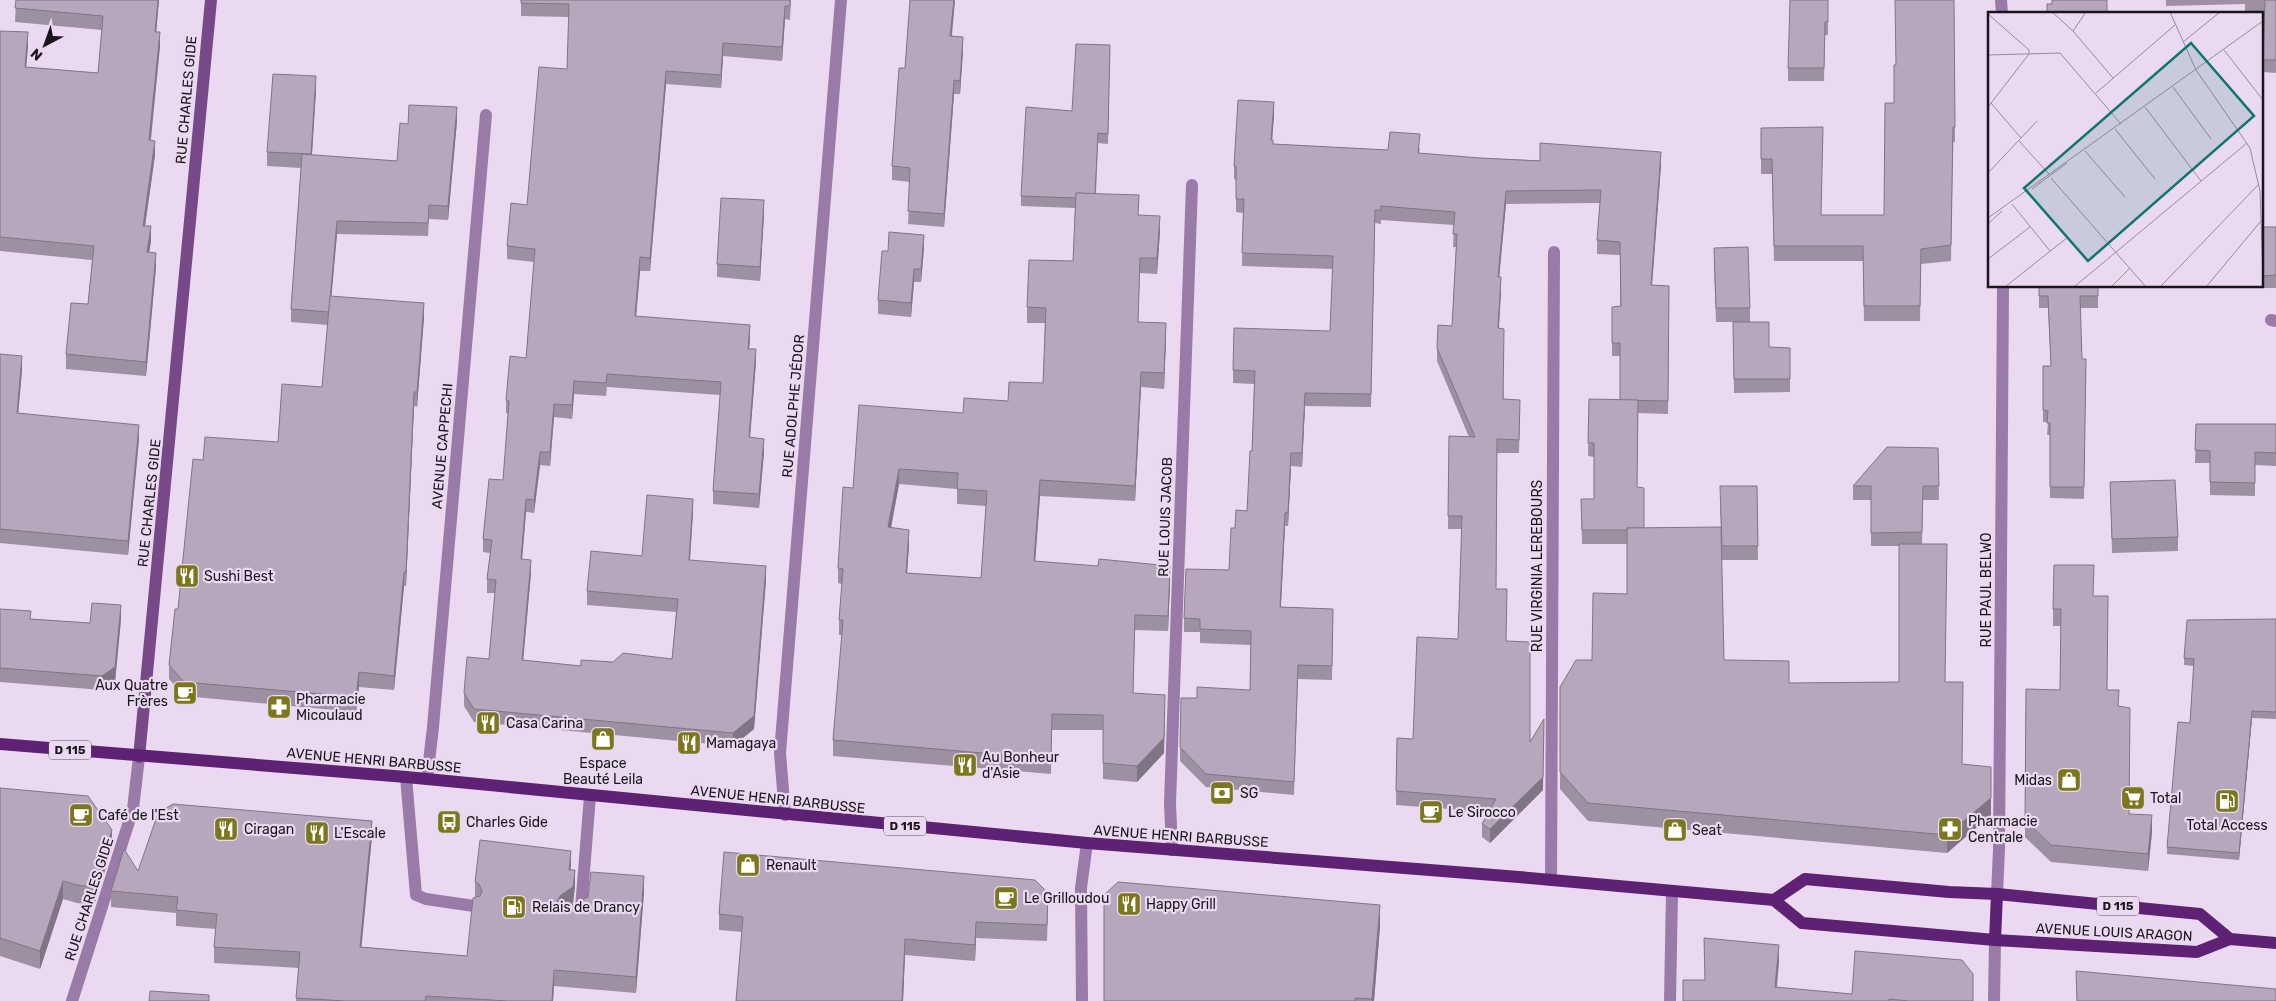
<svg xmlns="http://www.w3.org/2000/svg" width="2276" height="1001" viewBox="0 0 2276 1001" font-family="Rubik,sans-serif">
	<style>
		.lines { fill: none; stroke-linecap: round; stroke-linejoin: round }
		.service { stroke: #9a7aa7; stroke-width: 12 }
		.minor { stroke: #9a7aa7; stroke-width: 12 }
		.tertiary { stroke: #9a7aa7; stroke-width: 12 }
		.secondary { stroke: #784989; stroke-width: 12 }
		.primary { stroke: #5e2173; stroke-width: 12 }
		.wall { fill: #9d90a3; fill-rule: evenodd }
		.shaded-wall { fill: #807584 }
		.building { fill: #b7a7bd; stroke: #807584; fill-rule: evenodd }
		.labels { text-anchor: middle; stroke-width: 4.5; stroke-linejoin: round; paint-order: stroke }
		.shield { fill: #ead9f0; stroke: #59505d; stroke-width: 1 }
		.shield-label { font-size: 12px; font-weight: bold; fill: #1b161e }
		.street-label { font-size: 14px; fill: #1b161e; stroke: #ead9f0 }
		.poi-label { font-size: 14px; fill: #1b161e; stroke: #ead9f0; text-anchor: start }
		.inset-road { fill: none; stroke: #978b9c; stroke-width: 1 }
		.view { fill: #0f766e; fill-opacity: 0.15; stroke: #0f766e; stroke-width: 2.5 }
		.inset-edge { fill: none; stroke: #1b161e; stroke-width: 2.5 }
	</style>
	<rect width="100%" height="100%" fill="#ead9f0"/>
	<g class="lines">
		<!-- service -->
		<g class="service">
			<polyline points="406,777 416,895 426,899 474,906"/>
			<polyline points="574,912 581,908 590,796"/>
			<polyline points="1670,1001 1672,892"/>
		</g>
		<!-- minor -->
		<g class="minor">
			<polyline points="2001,0 2002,14"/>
			<polyline points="2271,320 2276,321"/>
			<polyline points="427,779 433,727 486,115"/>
			<polyline points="785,815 780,753 841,0"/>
			<polyline points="1172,850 1170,803 1192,185"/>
			<polyline points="1551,880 1554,252"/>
			<polyline points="1997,894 1999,849 2003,286"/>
			<polyline points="1082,1001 1081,888 1087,843"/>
			<polyline points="1994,1001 1995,940"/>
		</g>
		<!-- tertiary -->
		<polyline class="tertiary" points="72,1001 133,809 139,757"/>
		<!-- secondary -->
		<polyline class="secondary" points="139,757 211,0"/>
		<!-- primary -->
		<g class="primary">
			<polyline points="0,744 406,777 1087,843 1519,877 1774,900 1802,923 1995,940 2197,952 2230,939 2276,943"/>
			<polyline points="1774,900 1805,879 1949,892 1997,894 2200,914 2230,939"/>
			<polyline points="1995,940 1997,894"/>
		</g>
	</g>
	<!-- wall -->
	<g class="wall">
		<polygon points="16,0 159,0 156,32 160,46 151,140 155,155 145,226 151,241 149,253 156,267 146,376 66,369 66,354 88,304 92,260 0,251 0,31 28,46 26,67 98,73 102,30 15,22"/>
		<polygon points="521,0 791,0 790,20 785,19 782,61 723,56 721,88 666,84 650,271 640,271 636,316 750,338 749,349 756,362 750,437 764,452 759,508 713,504 713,491 720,395 607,387 606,396 574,394 572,419 554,417 550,466 540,465 534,513 526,512 522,559 531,573 523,660 581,666 613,662 672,659 676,612 587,605 587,591 642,556 693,512 690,560 766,580 754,729 733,746 474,722 464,706 464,693 489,659 495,593 487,593 487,579 490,553 483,552 483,539 503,480 508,414 506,413 506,400 526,358 534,262 507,259 507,246 527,205 567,69 569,17 521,16"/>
		<polygon points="910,0 955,0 952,36 963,51 960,94 954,94 944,227 908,224 910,182 892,180 892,166 905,68"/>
		<polygon points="1828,0 1828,35 1825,35 1824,81 1788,81 1788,68"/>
		<polygon points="1954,0 1955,142 1953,142 1951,261 1921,264 1920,321 1864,321 1863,261 1774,261 1772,174 1761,174 1761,128 1821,215 1884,215 1894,103 1896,65"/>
		<polygon points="2107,0 2107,14 2047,14"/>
		<polygon points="2166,0 2276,0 2276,73 2263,72 2264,13 2245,13 2245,4 2166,6"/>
		<path d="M1110,45L1108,144L1098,143L1096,194L1139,215L1160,231L1157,274L1140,273L1138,322L1166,338L1164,389L1141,387L1135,501L1040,496L1035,561L1170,581L1168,631L1135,630L1133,693L1165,710L1164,753L1137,782L1103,779V730H1052L1051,774L833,756V740L842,635H839V620L842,584L838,583V568L853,488L963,413L1008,401L1043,383L1045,323H1027V307L1073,261L1075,208L1021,206V196L1072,111ZM899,484L957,489V504L986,506L981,578L907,573L909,545L891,528Z"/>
		<polygon points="316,90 312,155 397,161 408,124 457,121 448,220 429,219 428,236 337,234 331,296 424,317 417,407 414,406 406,586 404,586 394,690 359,687 356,712 184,696 169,679 169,665 203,460 278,442 322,387 328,325 291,322 291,309 301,168 267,166 267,152"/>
		<polygon points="1274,115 1272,140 1273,144 1388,150 1420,148 1419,153 1480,158 1661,165 1652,285 1669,286 1668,414 1638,413 1637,487 1644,528 1724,660 1789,683 1899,682 1899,546 1871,546 1871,500 1853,500 1853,486 1938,448 1939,500 1923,500 1922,544 1945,682 1962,764 1991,815 1947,853 1588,821 1560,789 1560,687 1592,660 1627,594 1627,544 1582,544 1581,499 1594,499 1594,457 1588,456 1589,399 1620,400 1620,356 1612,356 1612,343 1620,306 1620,255 1597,254 1597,240 1600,203 1506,204 1499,277 1501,290 1499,328 1504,399 1520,413 1519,453 1497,453 1496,589 1506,641 1530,742 1543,790 1490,843 1482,837 1482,824 1489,812 1396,805 1397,738 1413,739 1458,639 1462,529 1448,529 1449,436 1469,437 1437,361 1437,348 1452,326 1456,247 1453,247 1454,225 1381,220 1381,224 1375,223 1371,407 1305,406 1302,467 1291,466 1288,526 1285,526 1281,607 1333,609 1332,680 1298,679 1294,795 1206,787 1180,761 1180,747 1197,698 1250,690 1251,645 1200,643 1200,632 1184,632 1184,618 1229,570 1235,528 1247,511 1252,451 1254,384 1233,383 1233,370 1330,331 1333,269 1242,266 1243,213 1236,212 1236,180 1234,179 1234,166"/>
		<polygon points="764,214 760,281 717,277 717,264"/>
		<polygon points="2262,227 2276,227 2276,288 2219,288 2219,286 2262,286"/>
		<polygon points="924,248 921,282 914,282 911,317 878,314 878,300 888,251"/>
		<polygon points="1714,262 1750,308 1750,322 1716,322"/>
		<polygon points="2039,286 2098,286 2098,308 2080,308 2082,359 2086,359 2084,499 2050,498 2050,435 2047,435 2048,422 2043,422 2043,366 2051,366 2048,308 2039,308"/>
		<polygon points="1733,322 1769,347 1790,348 1790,392 1734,393"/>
		<polygon points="0,354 22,370 18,413 139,439 128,555 0,543"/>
		<polygon points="2196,424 2276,424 2276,466 2255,465 2255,496 2210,495 2210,463 2195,463"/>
		<polygon points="2110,482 2178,537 2178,551 2112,553"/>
		<polygon points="1757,486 1758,560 1722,560 1720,500"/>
		<polygon points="2094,596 2107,690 2119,707 2129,814 2152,832 2148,871 2051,862 2025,837 2026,689 2060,690 2061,626 2053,626 2053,609"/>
		<polygon points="0,609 31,619 90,623 121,619 115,682 102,690 0,682"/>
		<polygon points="2276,619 2276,719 2252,718 2239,860 2167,854 2167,847 2190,723 2194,666 2184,665 2184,658"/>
		<polygon points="0,788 112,848 94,905 77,903 63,899 40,969 0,956"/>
		<polygon points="372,836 361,947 467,956 475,898 475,882 571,866 570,870 575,886 573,903 563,909 564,909 644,892 636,993 554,986 553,1001 296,1001 299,968 214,963 214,947 216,929 176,926 176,913 111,907 111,891 138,871"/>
		<polygon points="1048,909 1047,941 976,938 975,961 905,955 903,1001 736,1001 742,932 719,930 719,914"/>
		<polygon points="1380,926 1374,1001 1104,1001"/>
		<polygon points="1704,938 1779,961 1777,988 1852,994 1973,1001 1683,1001 1705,980"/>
	</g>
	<!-- shaded-wall -->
	<g class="shaded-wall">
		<polygon points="158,0 159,0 155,46 155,32"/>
		<polygon points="954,0 955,0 950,49 950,36"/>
		<polygon points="785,6 785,19 782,61 782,47"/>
		<polygon points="28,32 28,46 25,81 25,67"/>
		<polygon points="160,32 160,46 149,154 149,140"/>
		<polygon points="963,37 963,51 960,94 960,81"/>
		<polygon points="723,43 723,56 721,88 721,75"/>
		<polygon points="666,71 666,84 650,271 650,258"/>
		<polygon points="316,76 316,90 311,168 311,154"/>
		<polygon points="954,80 954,94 944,227 944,214"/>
		<polygon points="1274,102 1274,115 1271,154 1271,140"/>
		<polygon points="457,107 457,121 448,220 448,206"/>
		<polygon points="155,141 155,155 143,240 143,226"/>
		<polygon points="1661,152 1661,165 1651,298 1651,285"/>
		<polygon points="1506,191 1506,204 1498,290 1498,277"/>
		<polygon points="764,200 764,214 760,281 760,267"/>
		<polygon points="1160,216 1160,231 1157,274 1157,258"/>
		<polygon points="337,221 337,234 329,325 329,312"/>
		<polygon points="151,226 151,241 147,266 147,252"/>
		<polygon points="924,235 924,248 921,282 921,269"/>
		<polygon points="156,253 156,267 146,376 146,362"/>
		<polygon points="640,257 640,271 635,329 635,316"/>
		<polygon points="914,269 914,282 911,317 911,303"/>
		<polygon points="1501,277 1501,290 1498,342 1498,328"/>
		<polygon points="424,303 424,317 417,407 417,392"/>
		<polygon points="1166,323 1166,338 1164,389 1164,373"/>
		<polygon points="750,325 750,338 748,362 748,349"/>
		<polygon points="756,349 756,362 749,450 749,437"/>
		<polygon points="22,356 22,370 17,427 17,413"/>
		<polygon points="1141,372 1141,387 1135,501 1135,486"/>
		<polygon points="574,381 574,394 572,419 572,405"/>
		<polygon points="414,392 414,406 406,586 406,572"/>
		<polygon points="1305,393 1305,406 1302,467 1302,453"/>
		<polygon points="554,404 554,417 550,466 550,452"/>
		<polygon points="139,425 139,439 128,555 128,541"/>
		<polygon points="764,439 764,452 759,508 759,494"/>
		<polygon points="540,452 540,465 534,513 534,500"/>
		<polygon points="1291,453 1291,466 1288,526 1288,512"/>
		<polygon points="899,469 899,484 888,543 888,527"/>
		<polygon points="1040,480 1040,496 1034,577 1034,561"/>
		<polygon points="526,499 526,512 521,572 521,559"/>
		<polygon points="693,499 693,512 689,573 689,560"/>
		<polygon points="1285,513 1285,526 1280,620 1280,607"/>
		<polygon points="909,530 909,545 906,588 906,573"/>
		<polygon points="531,560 531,573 522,673 522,660"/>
		<polygon points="766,566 766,580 754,729 733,746 733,733"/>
		<polygon points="1170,566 1170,581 1168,631 1168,616"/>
		<polygon points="404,572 404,586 394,690 394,676"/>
		<polygon points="121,605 121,619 115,682 102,690 102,676"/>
		<polygon points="359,672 359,687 356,712 356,697"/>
		<polygon points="1165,695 1164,753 1137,782 1137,766"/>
		<polygon points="2252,711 2252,718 2239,860 2239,853"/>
		<polygon points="1544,719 1543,790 1490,843 1490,829"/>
		<polygon points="1991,767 1991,815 1947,853 1947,835"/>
		<polygon points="2152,815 2152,832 2148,871 2148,854"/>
		<polygon points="372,821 372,836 360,963 360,947"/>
		<polygon points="112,830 112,848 94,905 94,887"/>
		<polygon points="571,851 571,866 569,885 569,870"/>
		<polygon points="575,870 575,886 573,903 561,910 557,916 557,901"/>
		<polygon points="644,876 644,892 636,993 636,977"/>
		<polygon points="63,881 63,899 40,969 40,951"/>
		<polygon points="1380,905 1380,926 1374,1001 1372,1001"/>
		<polygon points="976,922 976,938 975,961 975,945"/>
		<polygon points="905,939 905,955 903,1001 902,1001"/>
		<polygon points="1779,945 1779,961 1775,1001 1775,987"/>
		<polygon points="554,970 554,986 553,1001 552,1001"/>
	</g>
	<!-- building -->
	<g class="building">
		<polygon points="16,0 158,0 155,32 160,32 149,140 155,141 143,226 151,226 147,252 156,253 146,362 66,354 71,303 88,304 94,246 0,237 0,31 28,32 25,67 98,73 103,16 15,8"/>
		<polygon points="521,0 790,0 790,6 785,6 782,47 723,43 721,75 666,71 650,258 640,257 635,316 750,325 748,349 756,349 749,437 764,439 759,494 713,491 721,382 607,374 606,383 574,381 572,405 554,404 550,452 540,452 534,500 526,499 521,559 531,560 522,660 581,666 581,660 613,662 623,653 672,659 678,599 587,591 591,551 642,556 647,495 693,499 689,560 766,566 754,716 733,733 474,709 464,693 467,657 489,659 496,580 487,579 492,540 483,539 489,479 503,480 509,401 506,400 510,356 526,358 535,249 507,246 511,203 527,205 539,67 567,69 569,4 521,3"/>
		<polygon points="910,0 954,0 950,36 963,37 960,81 954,80 944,214 908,211 910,168 892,166 899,68 905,68"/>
		<polygon points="1790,0 1828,0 1828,22 1825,22 1824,68 1788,68"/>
		<polygon points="1895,0 1954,0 1955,127 1953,127 1951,245 1921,249 1920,306 1864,306 1863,246 1774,246 1772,159 1761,159 1761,128 1823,127 1821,215 1884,215 1885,103 1894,103 1894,65 1896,65"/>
		<polygon points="2052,0 2107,0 2107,13 2093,13 2093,14 2047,14 2047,4 2052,4"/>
		<polygon points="2265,0 2276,0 2276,60 2263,60"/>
		<polygon points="1076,44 1110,45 1108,134 1098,133 1095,194 1076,193 1076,198 1021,196 1026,107 1072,111"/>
		<polygon points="273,74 316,76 311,154 267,152"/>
		<polygon points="1238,100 1274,102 1271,140 1273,140 1273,144 1388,150 1390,132 1420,134 1418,153 1480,158 1540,161 1540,143 1661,152 1651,285 1669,286 1668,401 1620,400 1620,343 1612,343 1612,307 1621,306 1620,242 1597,240 1601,190 1506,191 1498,277 1501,277 1498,328 1504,329 1503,399 1520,400 1519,440 1497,439 1496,589 1507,589 1506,641 1530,642 1530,742 1544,719 1543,777 1490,829 1482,824 1496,799 1396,791 1397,738 1413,739 1417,637 1458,639 1462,516 1448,516 1449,436 1475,437 1437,348 1438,325 1452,326 1457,234 1453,234 1455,212 1381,206 1381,210 1375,210 1371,394 1305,393 1302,453 1291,453 1288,512 1285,513 1280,607 1333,609 1332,666 1298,665 1294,782 1206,774 1180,747 1181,698 1197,698 1197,687 1250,690 1251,631 1200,629 1200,619 1184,618 1186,569 1229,570 1231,528 1235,528 1236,510 1247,511 1250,451 1252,451 1255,371 1233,370 1234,328 1330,331 1333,256 1242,253 1244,199 1236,199 1236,166 1234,166"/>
		<polygon points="409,105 457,107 448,206 429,205 428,223 337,221 329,312 291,309 302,154 397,161 400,123 408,124"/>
		<path d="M1076,193L1139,195L1138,215L1160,216L1157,258H1140L1138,322L1166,323L1164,373L1141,372L1135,486L1040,480L1034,561L1098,566L1099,559L1170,566L1168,616L1135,615L1133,693L1165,695L1164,738L1137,766L1103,763V715L1052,714L1051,759L833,740L843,620H839L843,569L838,568L843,487L853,488L859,405L963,413L964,398L1008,401L1009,382L1043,383L1046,308L1027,307L1029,260L1073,261ZM899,469L958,473L957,489L987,491L981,578L906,573L909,530L888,527Z"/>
		<polygon points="721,198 764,200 760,267 717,264"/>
		<polygon points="2262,227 2276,227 2276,275 2262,276"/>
		<polygon points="889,232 924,235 921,269 914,269 911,303 878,300 882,251 888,251"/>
		<polygon points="1748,247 1750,308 1716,308 1714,248"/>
		<polygon points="2039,286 2098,286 2098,296 2080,296 2082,359 2086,359 2084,487 2050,487 2050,423 2047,423 2048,411 2043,410 2043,366 2051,366 2048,296 2039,296"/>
		<polygon points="330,296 424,303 417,392 414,392 406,572 404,572 394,676 359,672 356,697 184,682 169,665 175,609 178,609 193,459 203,460 205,437 278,442 282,384 322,387"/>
		<polygon points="1733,322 1769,322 1769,347 1790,348 1790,379 1734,379"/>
		<polygon points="0,354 22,356 17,413 139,425 128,541 0,529"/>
		<polygon points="1589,399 1638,400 1637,487 1644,488 1644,528 1627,528 1627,530 1582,530 1581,499 1594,499 1594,443 1588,443"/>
		<polygon points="2196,424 2276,424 2276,453 2255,452 2255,483 2210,482 2210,451 2195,450"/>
		<polygon points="1887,447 1938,448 1939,486 1923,486 1922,532 1871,533 1871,486 1853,486"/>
		<polygon points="2175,480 2178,537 2112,539 2110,482"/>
		<polygon points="1720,486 1757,486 1758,546 1722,546"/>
		<polygon points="1721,527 1724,660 1789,661 1789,683 1899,682 1899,544 1947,544 1945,682 1963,682 1962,764 1991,767 1991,798 1947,835 1588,803 1560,772 1560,687 1576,660 1592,660 1593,593 1627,594 1627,528"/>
		<polygon points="2054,565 2094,565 2093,596 2108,596 2107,690 2119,690 2118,706 2130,708 2129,814 2152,815 2148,854 2051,845 2025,820 2026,689 2060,690 2061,609 2053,609"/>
		<polygon points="92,603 121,605 115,667 102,676 0,668 0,609 31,611 30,619 90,623"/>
		<polygon points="2276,619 2276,712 2252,711 2239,853 2167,847 2178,722 2190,723 2194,659 2184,658 2187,620"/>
		<polygon points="0,788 88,796 112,830 94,887 77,885 63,881 40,951 0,938"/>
		<polygon points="173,804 372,821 360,947 467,956 473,898 480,896 482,891 479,884 475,882 480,840 571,851 569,870 575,870 573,887 561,895 557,901 558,906 564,909 588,897 591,872 644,876 636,977 554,970 552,1001 508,1001 426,996 425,1001 345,1001 296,998 300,952 214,947 217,914 176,910 178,897 111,891 124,849 138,871 158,813"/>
		<polygon points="724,852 1035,880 1048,893 1047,925 976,922 975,945 905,939 902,1001 736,1001 743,917 719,914"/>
		<polygon points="1118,882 1380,905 1372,999 1355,998 1355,1001 1104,1001 1104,895"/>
		<polygon points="1704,938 1779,945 1775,987 1852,994 1855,951 1962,960 1973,974 1973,1001 1909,1001 1889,999 1889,1001 1683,1001 1683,980 1705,980"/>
		<polygon points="2076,971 2276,989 2276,1001 2077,1001"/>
		<polygon points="150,991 209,995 209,1001 149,1001"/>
	</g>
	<!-- icons -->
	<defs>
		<symbol id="restaurant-square" viewBox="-11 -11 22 22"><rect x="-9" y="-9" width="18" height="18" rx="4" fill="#7c771c" stroke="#ead9f0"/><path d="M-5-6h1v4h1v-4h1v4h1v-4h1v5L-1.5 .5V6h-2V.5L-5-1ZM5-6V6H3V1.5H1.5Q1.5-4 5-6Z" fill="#fff"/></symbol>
		<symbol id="cafe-square" viewBox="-11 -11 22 22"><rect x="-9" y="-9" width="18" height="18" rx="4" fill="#7c771c" stroke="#ead9f0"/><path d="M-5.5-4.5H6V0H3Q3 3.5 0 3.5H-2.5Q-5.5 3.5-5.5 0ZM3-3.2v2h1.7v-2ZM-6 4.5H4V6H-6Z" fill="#fff"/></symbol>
		<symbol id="pharmacy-square" viewBox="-11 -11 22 22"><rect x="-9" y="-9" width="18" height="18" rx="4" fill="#7c771c" stroke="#ead9f0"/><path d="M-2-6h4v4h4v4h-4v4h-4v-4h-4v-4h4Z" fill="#fff"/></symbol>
		<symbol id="shop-square" viewBox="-11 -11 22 22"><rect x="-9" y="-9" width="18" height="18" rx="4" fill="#7c771c" stroke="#ead9f0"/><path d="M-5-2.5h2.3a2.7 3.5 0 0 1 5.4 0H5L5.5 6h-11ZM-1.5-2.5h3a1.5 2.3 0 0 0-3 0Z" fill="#fff"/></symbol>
		<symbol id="bank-square" viewBox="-11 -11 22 22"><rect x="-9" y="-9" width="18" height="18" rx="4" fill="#7c771c" stroke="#ead9f0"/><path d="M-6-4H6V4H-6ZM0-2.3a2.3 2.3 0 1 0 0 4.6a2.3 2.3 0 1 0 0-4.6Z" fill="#fff"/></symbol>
		<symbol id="supermarket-square" viewBox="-11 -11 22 22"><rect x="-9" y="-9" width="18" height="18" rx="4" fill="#7c771c" stroke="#ead9f0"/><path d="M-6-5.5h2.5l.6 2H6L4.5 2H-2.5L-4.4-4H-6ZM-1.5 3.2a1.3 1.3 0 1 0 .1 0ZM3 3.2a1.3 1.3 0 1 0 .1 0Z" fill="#fff"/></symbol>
		<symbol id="fuel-square" viewBox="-11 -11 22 22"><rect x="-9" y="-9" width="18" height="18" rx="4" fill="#7c771c" stroke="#ead9f0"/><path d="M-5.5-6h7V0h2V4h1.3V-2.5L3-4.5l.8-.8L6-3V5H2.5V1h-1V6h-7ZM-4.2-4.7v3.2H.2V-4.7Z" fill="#fff"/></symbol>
		<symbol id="bus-square" viewBox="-11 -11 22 22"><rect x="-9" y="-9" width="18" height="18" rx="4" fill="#7c771c" stroke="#ead9f0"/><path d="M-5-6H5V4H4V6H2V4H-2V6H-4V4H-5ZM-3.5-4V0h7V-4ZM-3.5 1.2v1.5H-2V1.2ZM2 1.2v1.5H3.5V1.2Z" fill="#fff"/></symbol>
	</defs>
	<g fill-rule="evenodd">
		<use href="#restaurant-square" x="173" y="562" width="28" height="28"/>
		<use href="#cafe-square" x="171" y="679" width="28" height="28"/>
		<use href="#pharmacy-square" x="265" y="693" width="28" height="28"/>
		<use href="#restaurant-square" x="474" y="709" width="28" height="28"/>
		<use href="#shop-square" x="589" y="725" width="28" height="28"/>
		<use href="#restaurant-square" x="675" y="729" width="28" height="28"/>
		<use href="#restaurant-square" x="951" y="751" width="28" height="28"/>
		<use href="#shop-square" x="2055" y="766" width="28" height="28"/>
		<use href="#bank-square" x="1208" y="779" width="28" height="28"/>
		<use href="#supermarket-square" x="2119" y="784" width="28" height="28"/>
		<use href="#fuel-square" x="2213" y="787" width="28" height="28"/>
		<use href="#cafe-square" x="1417" y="798" width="28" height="28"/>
		<use href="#cafe-square" x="67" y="801" width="28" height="28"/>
		<use href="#bus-square" x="435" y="808" width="28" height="28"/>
		<use href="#restaurant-square" x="212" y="815" width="28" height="28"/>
		<use href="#pharmacy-square" x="1936" y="815" width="28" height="28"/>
		<use href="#shop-square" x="1661" y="816" width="28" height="28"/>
		<use href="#restaurant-square" x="303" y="819" width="28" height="28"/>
		<use href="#shop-square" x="734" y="851" width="28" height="28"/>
		<use href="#cafe-square" x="992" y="884" width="28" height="28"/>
		<use href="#restaurant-square" x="1115" y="890" width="28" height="28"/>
		<use href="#fuel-square" x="500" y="893" width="28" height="28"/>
	</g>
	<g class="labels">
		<!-- shield labels -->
		<g class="shield">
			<rect x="49" y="740.5" width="42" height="19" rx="4"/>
			<rect x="884" y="816.5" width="42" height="19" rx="4"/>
			<rect x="2097" y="896.5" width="42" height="19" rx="4"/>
		</g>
		<g class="shield-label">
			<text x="70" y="754">D 115</text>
			<text x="905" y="830">D 115</text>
			<text x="2118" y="910">D 115</text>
		</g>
		<!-- street labels -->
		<g class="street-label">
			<text transform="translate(186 100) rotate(-85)" y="5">RUE CHARLES GIDE</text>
			<text transform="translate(793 406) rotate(-85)" y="5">RUE ADOLPHE JÉDOR</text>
			<text transform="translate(442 446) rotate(-85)" y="5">AVENUE CAPPECHI</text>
			<text transform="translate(149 503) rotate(-84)" y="5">RUE CHARLES GIDE</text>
			<text transform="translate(1165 517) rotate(-88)" y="5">RUE LOUIS JACOB</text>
			<text transform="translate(1537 566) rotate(-90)" y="5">RUE VIRGINIA LEREBOURS</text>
			<text transform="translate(1986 590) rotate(-90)" y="5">RUE PAUL BELWO</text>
			<text transform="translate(374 760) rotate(5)" y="5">AVENUE HENRI BARBUSSE</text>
			<text transform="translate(778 799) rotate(6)" y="5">AVENUE HENRI BARBUSSE</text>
			<text transform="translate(1181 836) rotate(4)" y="5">AVENUE HENRI BARBUSSE</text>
			<text transform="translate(89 899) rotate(-72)" y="5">RUE CHARLES GIDE</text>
			<text transform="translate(2114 932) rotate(3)" y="5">AVENUE LOUIS ARAGON</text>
		</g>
		<!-- poi labels -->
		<g class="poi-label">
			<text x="204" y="581">Sushi Best</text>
			<text x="168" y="690" text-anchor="end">Aux Quatre<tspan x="168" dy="16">Frères</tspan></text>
			<text x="296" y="704">Pharmacie<tspan x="296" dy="16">Micoulaud</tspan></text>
			<text x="506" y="728">Casa Carina</text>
			<text x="706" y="748">Mamagaya</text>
			<text x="982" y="762">Au Bonheur<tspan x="982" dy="16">d'Asie</tspan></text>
			<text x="603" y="768" text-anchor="middle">Espace<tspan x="603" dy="16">Beauté Leila</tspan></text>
			<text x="2052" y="785" text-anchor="end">Midas</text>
			<text x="1240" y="798">SG</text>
			<text x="2150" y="803">Total</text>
			<text x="1448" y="817">Le Sirocco</text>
			<text x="98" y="820">Café de l'Est</text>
			<text x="1968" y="826">Pharmacie<tspan x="1968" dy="16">Centrale</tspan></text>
			<text x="466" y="827">Charles Gide</text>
			<text x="2227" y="830" text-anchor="middle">Total Access</text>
			<text x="244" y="834">Ciragan</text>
			<text x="1692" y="835">Seat</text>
			<text x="334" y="838">L'Escale</text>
			<text x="766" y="870">Renault</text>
			<text x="1024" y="903">Le Grilloudou</text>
			<text x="1146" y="909">Happy Grill</text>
			<text x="532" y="912">Relais de Drancy</text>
		</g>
	</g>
	<!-- overview -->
	<g transform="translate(1988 12)">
		<rect width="275" height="275" fill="#ead9f0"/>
		<path class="inset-road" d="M64,0L85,19L125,66M182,0L208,58M0,2L41,38V42M85,19L98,0M195,30L232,0M236,38L275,88M0,43L72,41L133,112M208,58L262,136L272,179L275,264M185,75L223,127M108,81L187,13M3,91L33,126M0,95L41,42M157,95L213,169M127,117L167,167M31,129L61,162M97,139L137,185M0,161L49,109M63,166L158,275M44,177L79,151M24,192L62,239M0,206L275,9M0,212L14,199M0,247L42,215M17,275L80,225M86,275L259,131M123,275L142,256M172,275L271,172M218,275L273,209"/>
		<path class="view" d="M203,31L266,104L100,249L36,176Z"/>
		<rect width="275" height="275" class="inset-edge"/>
	</g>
	<!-- north arrow -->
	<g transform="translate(45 45) rotate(221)" stroke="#ead9f0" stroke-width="4" paint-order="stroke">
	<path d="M0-4L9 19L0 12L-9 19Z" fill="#1b161e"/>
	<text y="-8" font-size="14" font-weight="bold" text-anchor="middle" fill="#1b161e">N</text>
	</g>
</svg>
